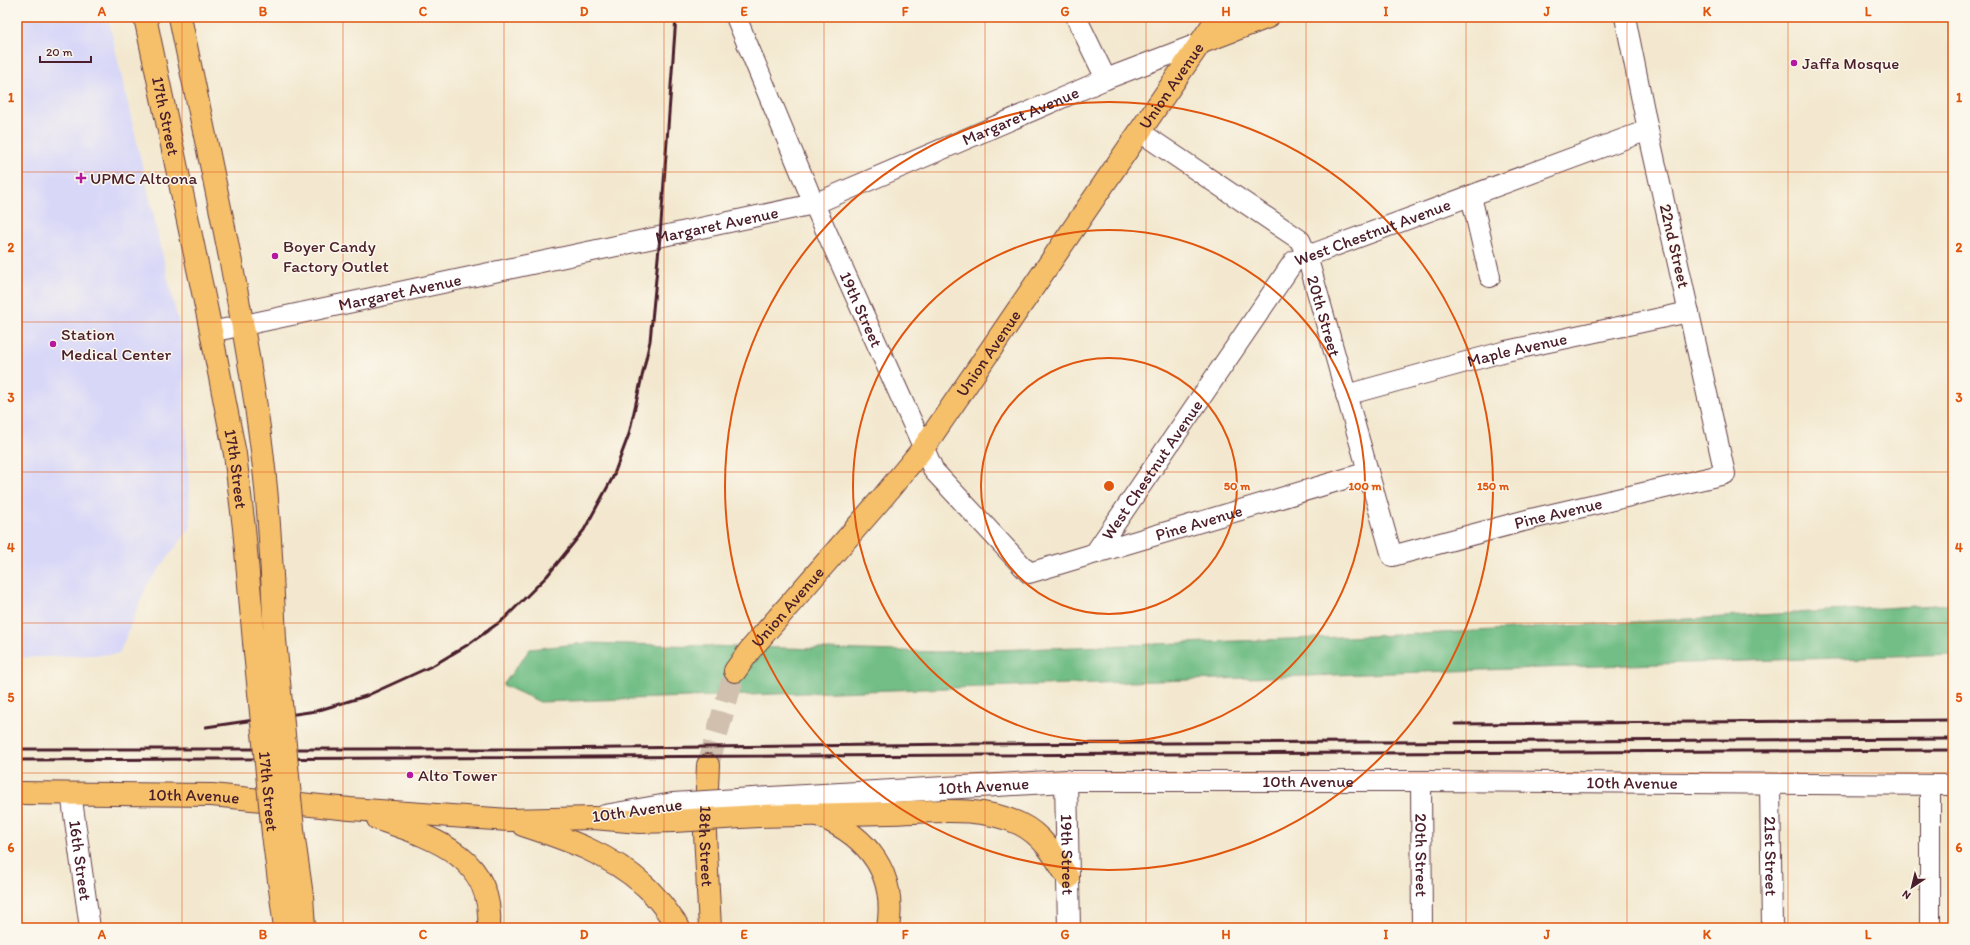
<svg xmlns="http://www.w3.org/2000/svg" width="1970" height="945" viewBox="0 0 1970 945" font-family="Itim,sans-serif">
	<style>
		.built { fill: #d8d7f8 }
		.forest { fill: #72be86; stroke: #5e6e58 }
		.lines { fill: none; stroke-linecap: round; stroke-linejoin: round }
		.primary-tunnel { stroke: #d1c0ae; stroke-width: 22; stroke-dasharray: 22 11; stroke-linecap: butt }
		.minor-casing { stroke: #633d44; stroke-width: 22 }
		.tertiary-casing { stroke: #633d44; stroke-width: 24 }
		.primary-casing { stroke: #633d44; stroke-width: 24 }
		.minor { stroke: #fff; stroke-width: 20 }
		.tertiary { stroke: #fff; stroke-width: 22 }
		.primary { stroke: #f6c06b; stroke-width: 22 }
		.rail { stroke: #4a1f2b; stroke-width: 3 }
		.tertiary-bridge-casing { stroke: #633d44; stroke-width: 24; stroke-linecap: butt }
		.primary-bridge-casing { stroke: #633d44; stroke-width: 24; stroke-linecap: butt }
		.tertiary-bridge { stroke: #fff; stroke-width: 22 }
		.primary-bridge { stroke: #f6c06b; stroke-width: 22 }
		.grid { fill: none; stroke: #e0560e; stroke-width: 1; stroke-opacity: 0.55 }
		.ring { fill: none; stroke: #e0560e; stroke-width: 2 }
		.poi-dot { fill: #b5179e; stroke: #fbf7ec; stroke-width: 1.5 }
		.labels { text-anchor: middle; stroke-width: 3; stroke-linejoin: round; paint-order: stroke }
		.poi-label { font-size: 17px; fill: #4a1f2b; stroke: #fbf7ec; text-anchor: start }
		.street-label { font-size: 17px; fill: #4a1f2b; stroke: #fbf7ec }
		.centre { fill: #e0560e; stroke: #fbf7ec; stroke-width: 2 }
		.ring-label { font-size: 12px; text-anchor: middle; font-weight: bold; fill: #e0560e; stroke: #fbf7ec; stroke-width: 3; stroke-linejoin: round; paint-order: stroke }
		.neatline { fill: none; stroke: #e0560e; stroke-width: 1.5 }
		.grid-label { font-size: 13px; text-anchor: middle; font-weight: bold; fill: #e0560e }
	</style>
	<rect width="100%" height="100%" fill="#fbf7ec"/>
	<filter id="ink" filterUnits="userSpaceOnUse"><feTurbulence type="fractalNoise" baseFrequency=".025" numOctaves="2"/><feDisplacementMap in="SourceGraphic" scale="8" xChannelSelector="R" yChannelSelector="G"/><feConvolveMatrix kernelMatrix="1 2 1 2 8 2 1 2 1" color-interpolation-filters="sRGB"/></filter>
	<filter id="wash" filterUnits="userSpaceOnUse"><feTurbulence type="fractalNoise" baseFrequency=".012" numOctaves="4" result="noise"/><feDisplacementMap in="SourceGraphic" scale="16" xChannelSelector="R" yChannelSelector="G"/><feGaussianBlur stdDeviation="0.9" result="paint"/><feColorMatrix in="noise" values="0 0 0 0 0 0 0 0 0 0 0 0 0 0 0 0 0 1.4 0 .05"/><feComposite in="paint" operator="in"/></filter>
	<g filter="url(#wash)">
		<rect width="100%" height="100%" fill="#f3e8cf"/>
		<!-- built -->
		<polygon class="built" points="17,17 108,17 182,339 191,527 147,585 119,654 17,658"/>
		<!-- forest -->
		<polygon class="forest" points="1953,604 1953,654 540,702 503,685 530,649 586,643 941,652 1423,634"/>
	</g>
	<g filter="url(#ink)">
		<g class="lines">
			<!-- primary-tunnel -->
			<polyline class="primary-tunnel" points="708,765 735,671"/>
			<defs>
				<g id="minor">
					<path id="s1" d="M736,17L814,204L934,471L1029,573L1368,472"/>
					<polyline points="1076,17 1106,79"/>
					<path id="s2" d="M1140,132L1300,240L1307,256L1392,556L1531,519L1725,474L1648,130L1625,17"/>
					<polyline points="1471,196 1490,277"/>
					<path id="s3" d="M211,332L814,204L1106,79L1200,43"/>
					<path id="s4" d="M1346,395L1506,351L1689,312"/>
					<path id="s5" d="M1095,553L1294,261L1648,130"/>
					<path id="s6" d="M1066,781H1421L1953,785"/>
					<path id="s7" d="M1421,781L1422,928"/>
					<path id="s8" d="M1770,785L1772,928"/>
					<polyline points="1930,785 1930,928"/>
					<path id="s9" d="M71,793L90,928"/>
				</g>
				<g id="tertiary">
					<path id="s10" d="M753,799L1066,781L1069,928"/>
					<polyline points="605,816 673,804"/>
				</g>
				<g id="primary">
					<path id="s11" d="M145,17L208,316L235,454L244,528L254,642"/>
					<path d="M180,17C208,153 240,290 259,428C269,498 272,569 275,640"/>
					<polyline points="1200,43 1268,17"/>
					<path id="s12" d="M735,671L750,650L883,497L924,447L1218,17"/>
					<path id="s13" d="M708,765L705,833L710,928"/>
					<path id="s14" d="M17,793L212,795L350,809L509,820L594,818L639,822L674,821"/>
					<path d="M758,816C802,815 845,814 889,813C932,812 980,805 1020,824C1043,835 1056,858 1068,878"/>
					<path d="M820,816C868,837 897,873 888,928"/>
					<path d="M378,819C433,838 494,856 489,928"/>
					<path d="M523,825C566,839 610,854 644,885C658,897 668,913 679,928"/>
					<polyline points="273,834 285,928"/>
					<polyline points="294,839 302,896 304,928"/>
				</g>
			</defs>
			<!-- minor casing -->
			<use href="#minor" class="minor-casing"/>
			<!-- tertiary casing -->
			<use href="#tertiary" class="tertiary-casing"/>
			<!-- primary casing -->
			<use href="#primary" class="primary-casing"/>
			<!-- minor -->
			<use href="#minor" class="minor"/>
			<!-- tertiary -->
			<use href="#tertiary" class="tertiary"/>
			<!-- primary -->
			<use href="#primary" class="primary"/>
			<!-- rail -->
			<g class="rail">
				<polyline points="1455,724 1953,720"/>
				<polyline points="206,727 316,711 366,696 434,665 469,644 504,619 547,576 584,530 613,477 629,434 650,341 660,237 676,17"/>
				<polyline points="17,749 538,749 961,744 1953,739"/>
				<polyline points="17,760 1953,750"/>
			</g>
			<defs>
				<polyline id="tertiary-bridge" points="673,804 753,799"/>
				<g id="primary-bridge">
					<polyline points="275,640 294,839"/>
					<path id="s15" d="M254,642L273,834"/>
					<polyline points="674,821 758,816"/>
				</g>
			</defs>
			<!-- tertiary-bridge casing -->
			<use href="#tertiary-bridge" class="tertiary-bridge-casing"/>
			<!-- primary-bridge casing -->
			<use href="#primary-bridge" class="primary-bridge-casing"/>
			<!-- tertiary-bridge -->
			<use href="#tertiary-bridge" class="tertiary-bridge"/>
			<!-- primary-bridge -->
			<use href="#primary-bridge" class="primary-bridge"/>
		</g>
	</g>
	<!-- grid -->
	<path class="grid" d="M182,17V928M343,17V928M504,17V928M664,17V928M824,17V928M985,17V928M1146,17V928M1306,17V928M1466,17V928M1627,17V928M1788,17V928M17,172H1953M17,322H1953M17,472H1953M17,623H1953M17,773H1953"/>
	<!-- distance rings -->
	<g class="ring">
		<circle cx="1109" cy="486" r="128"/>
		<circle cx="1109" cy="486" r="256"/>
		<circle cx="1109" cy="486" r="384"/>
	</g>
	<!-- markers -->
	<g class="poi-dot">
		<circle cx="1794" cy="63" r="4"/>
		<path d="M79 172h4v4h4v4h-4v4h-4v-4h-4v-4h4z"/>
		<circle cx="275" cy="256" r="4"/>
		<circle cx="53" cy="344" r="4"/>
		<circle cx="410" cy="775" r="4"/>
	</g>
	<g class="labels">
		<!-- poi labels -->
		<g class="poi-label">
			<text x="1802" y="69">Jaffa Mosque</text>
			<text x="90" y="184">UPMC Altoona</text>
			<text x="283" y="252">Boyer Candy<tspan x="283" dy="20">Factory Outlet</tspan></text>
			<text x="61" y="340">Station<tspan x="61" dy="20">Medical Center</tspan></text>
			<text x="418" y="781">Alto Tower</text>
		</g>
		<!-- street labels -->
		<g class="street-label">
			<text dy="6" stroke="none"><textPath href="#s12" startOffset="731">Union Avenue</textPath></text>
			<text dy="6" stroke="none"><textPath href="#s3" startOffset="841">Margaret Avenue</textPath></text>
			<text dy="6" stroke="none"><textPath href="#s11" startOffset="101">17th Street</textPath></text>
			<text dy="6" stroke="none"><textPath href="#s3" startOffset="517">Margaret Avenue</textPath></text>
			<text dy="6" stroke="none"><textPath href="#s5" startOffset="437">West Chestnut Avenue</textPath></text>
			<text transform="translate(1675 246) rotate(77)" y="6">22nd Street</text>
			<text dy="6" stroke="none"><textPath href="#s3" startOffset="193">Margaret Avenue</textPath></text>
			<text dy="6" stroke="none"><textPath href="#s1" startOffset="318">19th Street</textPath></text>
			<text dy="6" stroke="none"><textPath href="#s2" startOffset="273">20th Street</textPath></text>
			<text dy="6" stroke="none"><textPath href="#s4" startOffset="177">Maple Avenue</textPath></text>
			<text dy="6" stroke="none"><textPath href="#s12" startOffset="407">Union Avenue</textPath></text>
			<text dy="6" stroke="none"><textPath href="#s11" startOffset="461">17th Street</textPath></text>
			<text dy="6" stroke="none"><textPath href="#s5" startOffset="101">West Chestnut Avenue</textPath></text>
			<text dy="6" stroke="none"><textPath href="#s2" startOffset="694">Pine Avenue</textPath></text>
			<text dy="6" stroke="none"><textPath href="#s1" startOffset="812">Pine Avenue</textPath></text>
			<text dy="6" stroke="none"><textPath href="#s12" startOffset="83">Union Avenue</textPath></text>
			<text dy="6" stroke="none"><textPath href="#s6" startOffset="242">10th Avenue</textPath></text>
			<text dy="6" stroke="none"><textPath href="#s6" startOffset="566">10th Avenue</textPath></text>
			<text dy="6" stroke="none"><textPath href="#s10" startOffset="231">10th Avenue</textPath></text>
			<text dy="6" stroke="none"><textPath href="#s15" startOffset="150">17th Street</textPath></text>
			<text dy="6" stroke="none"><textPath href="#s14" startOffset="177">10th Avenue</textPath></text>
			<text transform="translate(637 810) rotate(-8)" y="6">10th Avenue</text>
			<text dy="6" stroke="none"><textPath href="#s13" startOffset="81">18th Street</textPath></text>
			<text dy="6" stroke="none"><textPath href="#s10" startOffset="387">19th Street</textPath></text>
			<text dy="6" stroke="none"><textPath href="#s7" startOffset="74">20th Street</textPath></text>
			<text dy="6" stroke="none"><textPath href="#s8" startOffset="71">21st Street</textPath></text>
			<text dy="6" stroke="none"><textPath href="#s9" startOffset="68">16th Street</textPath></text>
		</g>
	</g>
	<circle cx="1109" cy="486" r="6" class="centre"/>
	<g class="ring-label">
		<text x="1237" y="490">50 m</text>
		<text x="1365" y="490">100 m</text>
		<text x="1493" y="490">150 m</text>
	</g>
	<!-- margin -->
	<rect width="1970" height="945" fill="none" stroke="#fbf7ec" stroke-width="44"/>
	<!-- north arrow -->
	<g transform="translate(1912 887) rotate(215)" stroke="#fbf7ec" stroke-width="3" paint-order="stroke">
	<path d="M0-3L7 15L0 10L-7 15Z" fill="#4a1f2b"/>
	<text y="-6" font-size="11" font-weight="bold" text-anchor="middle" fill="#4a1f2b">N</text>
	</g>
	<!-- scale -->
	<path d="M40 56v6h51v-6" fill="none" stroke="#4a1f2b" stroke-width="2"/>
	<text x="46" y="56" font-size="12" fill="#4a1f2b" stroke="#fbf7ec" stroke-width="3" paint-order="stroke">20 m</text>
	<rect x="22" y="22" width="1926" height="901" class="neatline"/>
	<g class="grid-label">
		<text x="102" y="16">A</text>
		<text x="263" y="16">B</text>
		<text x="423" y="16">C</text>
		<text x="584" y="16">D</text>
		<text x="744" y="16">E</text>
		<text x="905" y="16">F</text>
		<text x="1065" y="16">G</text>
		<text x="1226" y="16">H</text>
		<text x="1386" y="16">I</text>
		<text x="1547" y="16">J</text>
		<text x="1707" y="16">K</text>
		<text x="1868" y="16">L</text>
		<text x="11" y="102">1</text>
		<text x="1959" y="102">1</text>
		<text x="11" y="252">2</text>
		<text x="1959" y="252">2</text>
		<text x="11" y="402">3</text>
		<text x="1959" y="402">3</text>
		<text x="11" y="552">4</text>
		<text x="1959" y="552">4</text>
		<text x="11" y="702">5</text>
		<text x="1959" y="702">5</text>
		<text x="11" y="852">6</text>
		<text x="1959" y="852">6</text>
		<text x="102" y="939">A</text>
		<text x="263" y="939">B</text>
		<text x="423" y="939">C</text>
		<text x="584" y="939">D</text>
		<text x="744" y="939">E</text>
		<text x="905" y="939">F</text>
		<text x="1065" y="939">G</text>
		<text x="1226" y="939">H</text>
		<text x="1386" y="939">I</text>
		<text x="1547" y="939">J</text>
		<text x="1707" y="939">K</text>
		<text x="1868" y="939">L</text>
	</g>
</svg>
